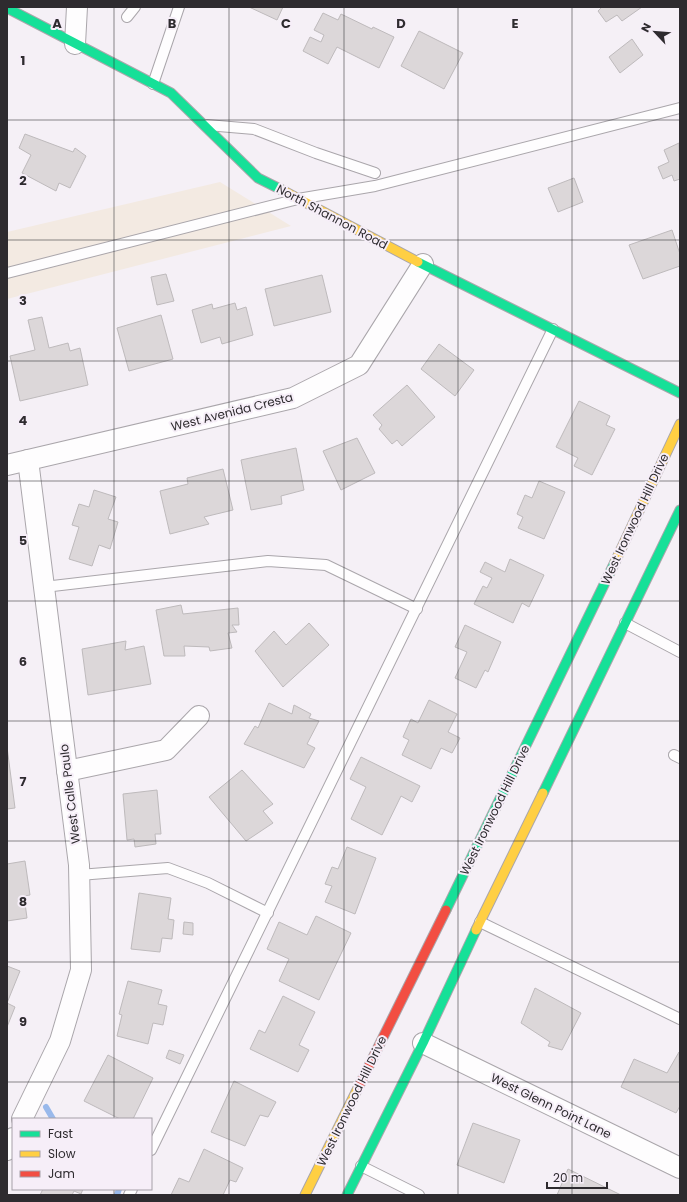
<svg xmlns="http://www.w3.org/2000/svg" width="687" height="1202" viewBox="0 0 687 1202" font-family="Poppins,sans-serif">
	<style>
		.industrial { fill: #f3eae2 }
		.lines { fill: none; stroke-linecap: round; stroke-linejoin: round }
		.stream { stroke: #99b9eb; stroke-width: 6 }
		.building { fill: #dcd7d9; stroke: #bebabc }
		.lane-casing { stroke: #aaa6ab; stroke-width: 12 }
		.street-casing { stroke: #aaa6ab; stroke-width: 22 }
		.fast-casing { stroke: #aaa6ab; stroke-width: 11 }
		.slow-casing { stroke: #aaa6ab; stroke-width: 11 }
		.jam-casing { stroke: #aaa6ab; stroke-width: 11 }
		.lane { stroke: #fefdfe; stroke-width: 10 }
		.street { stroke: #fefdfe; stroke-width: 20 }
		.fast { stroke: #16e098; stroke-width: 9 }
		.slow { stroke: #ffcf43; stroke-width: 9 }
		.jam { stroke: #f24e42; stroke-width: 9 }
		.grid { fill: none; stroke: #2e2b2f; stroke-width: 1; stroke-opacity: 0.55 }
		.labels { text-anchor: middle; stroke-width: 4; stroke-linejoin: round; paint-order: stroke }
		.street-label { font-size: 12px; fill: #2e2b2f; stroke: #f6eef8 }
		.grid-label { font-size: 13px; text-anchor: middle; font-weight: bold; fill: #2e2b2f; stroke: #f6eef8; stroke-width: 4; stroke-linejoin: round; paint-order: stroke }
	</style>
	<rect width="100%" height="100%" fill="#f5f0f6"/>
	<!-- industrial -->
	<polygon class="industrial" points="220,182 291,226 7,299 7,232"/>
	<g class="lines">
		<!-- stream -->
		<g class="stream">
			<polyline points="46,1107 53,1119"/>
			<polyline points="117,1195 119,1189"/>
		</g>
	</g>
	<!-- building -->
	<g class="building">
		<polygon points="249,7 283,7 277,20"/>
		<polygon points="602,7 642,7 622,21 617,15 606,22 598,11"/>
		<polygon points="323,13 338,20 341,14 372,29 373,27 394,37 379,68 337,47 328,64 303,51 310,37 321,42 324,35 314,30"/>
		<polygon points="419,31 463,53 444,89 401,66"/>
		<polygon points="632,39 643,55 620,73 609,57"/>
		<polygon points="25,134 73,152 75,148 86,156 70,188 59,183 56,191 22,173 31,155 19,148"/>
		<polygon points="679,143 680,179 674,181 672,175 663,179 658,167 669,162 664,150"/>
		<polygon points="574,178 583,202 558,212 548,188"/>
		<polygon points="672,230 680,254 680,266 643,279 629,245"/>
		<polygon points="166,274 174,301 157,305 151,277"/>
		<polygon points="322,275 331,312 274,326 265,289"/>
		<polygon points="235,303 237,310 246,307 253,335 222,344 220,337 201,343 192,310 212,304 213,309"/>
		<polygon points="161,315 173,359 129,371 117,328"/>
		<polygon points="42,317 49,348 68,343 70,351 80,348 88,385 20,401 10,356 35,350 28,320"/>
		<polygon points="439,344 474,370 455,396 421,369"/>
		<polygon points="407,385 435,417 402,446 397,440 392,444 379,429 382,425 373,415"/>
		<polygon points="579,401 610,416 606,425 615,429 592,475 574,466 578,458 556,447"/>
		<polygon points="357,438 375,473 341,490 323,451"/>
		<polygon points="296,448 304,490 281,496 282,504 251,510 241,460"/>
		<polygon points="223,469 233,510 204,517 209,524 170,534 160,491 188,484 187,478"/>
		<polygon points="539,481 565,492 544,539 518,528 523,517 517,514 525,495 532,498"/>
		<polygon points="94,490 116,497 108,519 118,522 110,549 99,545 92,566 69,559 79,527 72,525 79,504 89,507"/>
		<polygon points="510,559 544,575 529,607 522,603 513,623 474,604 483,586 487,588 492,578 480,572 485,562 505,572"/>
		<polygon points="181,605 183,614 238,608 239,625 232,625 237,632 228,633 232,648 210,651 209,647 184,646 185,656 164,656 156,610"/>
		<polygon points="309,623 329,645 283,687 255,651 274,631 286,645"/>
		<polygon points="465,625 501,642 488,672 485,670 476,688 455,678 467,652 455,647"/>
		<polygon points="126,641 125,650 144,646 151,684 88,695 82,649"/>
		<polygon points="429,700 457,714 448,732 460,738 452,753 441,748 431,769 402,755 409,740 403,737 411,719 418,723"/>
		<polygon points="269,703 292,714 294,705 311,714 309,718 319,721 307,744 315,748 304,768 244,744 255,726 258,728"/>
		<polygon points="7,747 15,808 7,809"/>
		<polygon points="361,757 420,786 412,802 401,796 382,835 351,819 366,787 350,779"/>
		<polygon points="242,770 273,804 263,811 273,823 246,841 209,797"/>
		<polygon points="157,790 161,834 155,834 156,844 135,847 134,839 127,840 123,794"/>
		<polygon points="347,847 376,858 355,914 325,902 332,886 325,884 332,867 338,869"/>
		<polygon points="25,861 30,895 24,896 27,918 7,921 7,864"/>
		<polygon points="139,893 171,898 168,919 174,920 172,939 162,938 160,952 131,949"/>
		<polygon points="316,916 351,933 319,1000 279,981 289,959 267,949 279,922 307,935"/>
		<polygon points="184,922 193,923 193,935 183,934"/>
		<polygon points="7,966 20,971 7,1003 15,1007 7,1027"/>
		<polygon points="128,981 162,990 158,1004 167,1006 163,1025 153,1023 148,1044 117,1036 122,1015 119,1014"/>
		<polygon points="535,988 581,1013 562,1050 548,1046 550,1042 521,1023"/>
		<polygon points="283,996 315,1012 299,1045 309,1050 298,1072 250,1049 259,1030 265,1033"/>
		<polygon points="169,1050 184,1055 180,1064 166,1058"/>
		<polygon points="679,1052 680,1106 676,1113 621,1087 634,1059 667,1073"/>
		<polygon points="108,1055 153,1078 133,1119 120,1119 84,1101"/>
		<polygon points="234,1081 276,1102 268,1117 260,1115 245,1146 211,1132"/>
		<polygon points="473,1123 520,1140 504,1183 457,1165"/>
		<polygon points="204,1149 243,1168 236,1182 230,1180 223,1195 171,1195 179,1178 189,1182"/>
		<polygon points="568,1169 621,1195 557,1195"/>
		<polygon points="43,1189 83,1189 81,1194 74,1191 72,1195 40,1195"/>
	</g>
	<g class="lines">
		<defs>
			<g id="lane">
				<polyline points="127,17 135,7"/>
				<polyline points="153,84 179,7"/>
				<polyline points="207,125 254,129 316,153 375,173"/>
				<polyline points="7,273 298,199 375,186 680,108"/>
				<polyline points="44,587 268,561 326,565 417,609"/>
				<polyline points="625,623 680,652"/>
				<polyline points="674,755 680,758"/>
				<polyline points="79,875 168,868 208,883 268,913"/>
				<polyline points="480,922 680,1019"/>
				<polyline points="151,1150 553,329"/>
				<polyline points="361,1166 419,1195"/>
				<polyline points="129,1195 132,1189"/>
			</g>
			<g id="street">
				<polyline points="75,44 77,7"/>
				<polyline points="7,465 293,398 359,365 423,264"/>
				<polyline points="67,771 166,750 199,716"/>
				<polyline points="423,1043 680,1168"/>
				<polyline points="22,1119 60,1041 81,970 79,865 28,460"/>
				<polyline points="7,1150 13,1138"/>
			</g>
			<g id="fast">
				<polyline points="7,8 171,93 258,178 282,190"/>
				<polyline points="418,262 680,393"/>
				<polyline points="543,793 680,510"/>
				<polyline points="446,910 615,562"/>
				<polyline points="347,1195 423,1043 476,930"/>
			</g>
			<g id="slow">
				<polyline points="282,190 418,262"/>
				<polyline points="615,562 680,424"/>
				<polyline points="476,930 543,793"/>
				<polyline points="305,1195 359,1086"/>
			</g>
			<polyline id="jam" points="359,1086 446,910"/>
		</defs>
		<!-- lane casing -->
		<use href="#lane" class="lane-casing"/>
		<!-- street casing -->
		<use href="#street" class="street-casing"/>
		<!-- fast casing -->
		<use href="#fast" class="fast-casing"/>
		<!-- slow casing -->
		<use href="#slow" class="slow-casing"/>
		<!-- jam casing -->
		<use href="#jam" class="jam-casing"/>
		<!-- lane -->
		<use href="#lane" class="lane"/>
		<!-- street -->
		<use href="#street" class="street"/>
		<!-- fast -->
		<use href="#fast" class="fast"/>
		<!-- slow -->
		<use href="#slow" class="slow"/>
		<!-- jam -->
		<use href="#jam" class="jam"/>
	</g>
	<!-- grid -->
	<path class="grid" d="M114,7V1119M229,7V1195M344,7V1195M458,7V1195M572,7V1195M7,120H680M7,240H680M7,361H680M7,481H680M7,601H680M7,721H680M7,841H680M7,962H680M7,1082H680M114,1189V1195"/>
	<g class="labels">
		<!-- street labels -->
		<g class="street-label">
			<text transform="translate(332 217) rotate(28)" y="4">North Shannon Road</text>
			<text transform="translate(232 412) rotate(-14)" y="4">West Avenida Cresta</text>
			<text transform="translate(635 519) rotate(-65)" y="4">West Ironwood Hill Drive</text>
			<text transform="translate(70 794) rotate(-97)" y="4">West Calle Paulo</text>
			<text transform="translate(495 810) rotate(-64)" y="4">West Ironwood Hill Drive</text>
			<text transform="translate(352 1101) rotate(-64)" y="4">West Ironwood Hill Drive</text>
			<text transform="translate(551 1106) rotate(26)" y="4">West Glenn Point Lane</text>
		</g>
	</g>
	<g class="grid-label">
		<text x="57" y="28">A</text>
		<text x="172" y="28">B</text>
		<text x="286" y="28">C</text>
		<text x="401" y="28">D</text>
		<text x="515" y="28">E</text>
		<text x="23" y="65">1</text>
		<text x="23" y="185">2</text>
		<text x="23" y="305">3</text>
		<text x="23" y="425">4</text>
		<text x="23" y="545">5</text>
		<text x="23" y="666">6</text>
		<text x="23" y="786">7</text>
		<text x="23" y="906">8</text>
		<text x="23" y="1026">9</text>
	</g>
	<!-- border -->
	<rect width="687" height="1202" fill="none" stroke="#2e2b2f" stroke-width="16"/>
	<!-- legend -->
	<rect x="12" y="1118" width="140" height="72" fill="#f6eef8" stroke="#a6a0a8"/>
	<rect x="20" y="1131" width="20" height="6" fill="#16e098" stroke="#a6a0a8"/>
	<text x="48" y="1138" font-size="12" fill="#2e2b2f">Fast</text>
	<rect x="20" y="1151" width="20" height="6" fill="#ffcf43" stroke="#a6a0a8"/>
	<text x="48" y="1158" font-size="12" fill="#2e2b2f">Slow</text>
	<rect x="20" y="1171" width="20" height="6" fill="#f24e42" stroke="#a6a0a8"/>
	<text x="48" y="1178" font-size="12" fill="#2e2b2f">Jam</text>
	<!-- north arrow -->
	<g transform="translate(655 32) rotate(296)" stroke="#f6eef8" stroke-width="3" paint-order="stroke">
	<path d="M0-3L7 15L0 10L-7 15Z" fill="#2e2b2f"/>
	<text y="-6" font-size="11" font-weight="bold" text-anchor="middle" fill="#2e2b2f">N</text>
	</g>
	<!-- scale -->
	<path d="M547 1182v6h60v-6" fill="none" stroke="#2e2b2f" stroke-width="2"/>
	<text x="553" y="1182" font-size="12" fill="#2e2b2f" stroke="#f6eef8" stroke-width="3" paint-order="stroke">20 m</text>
</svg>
